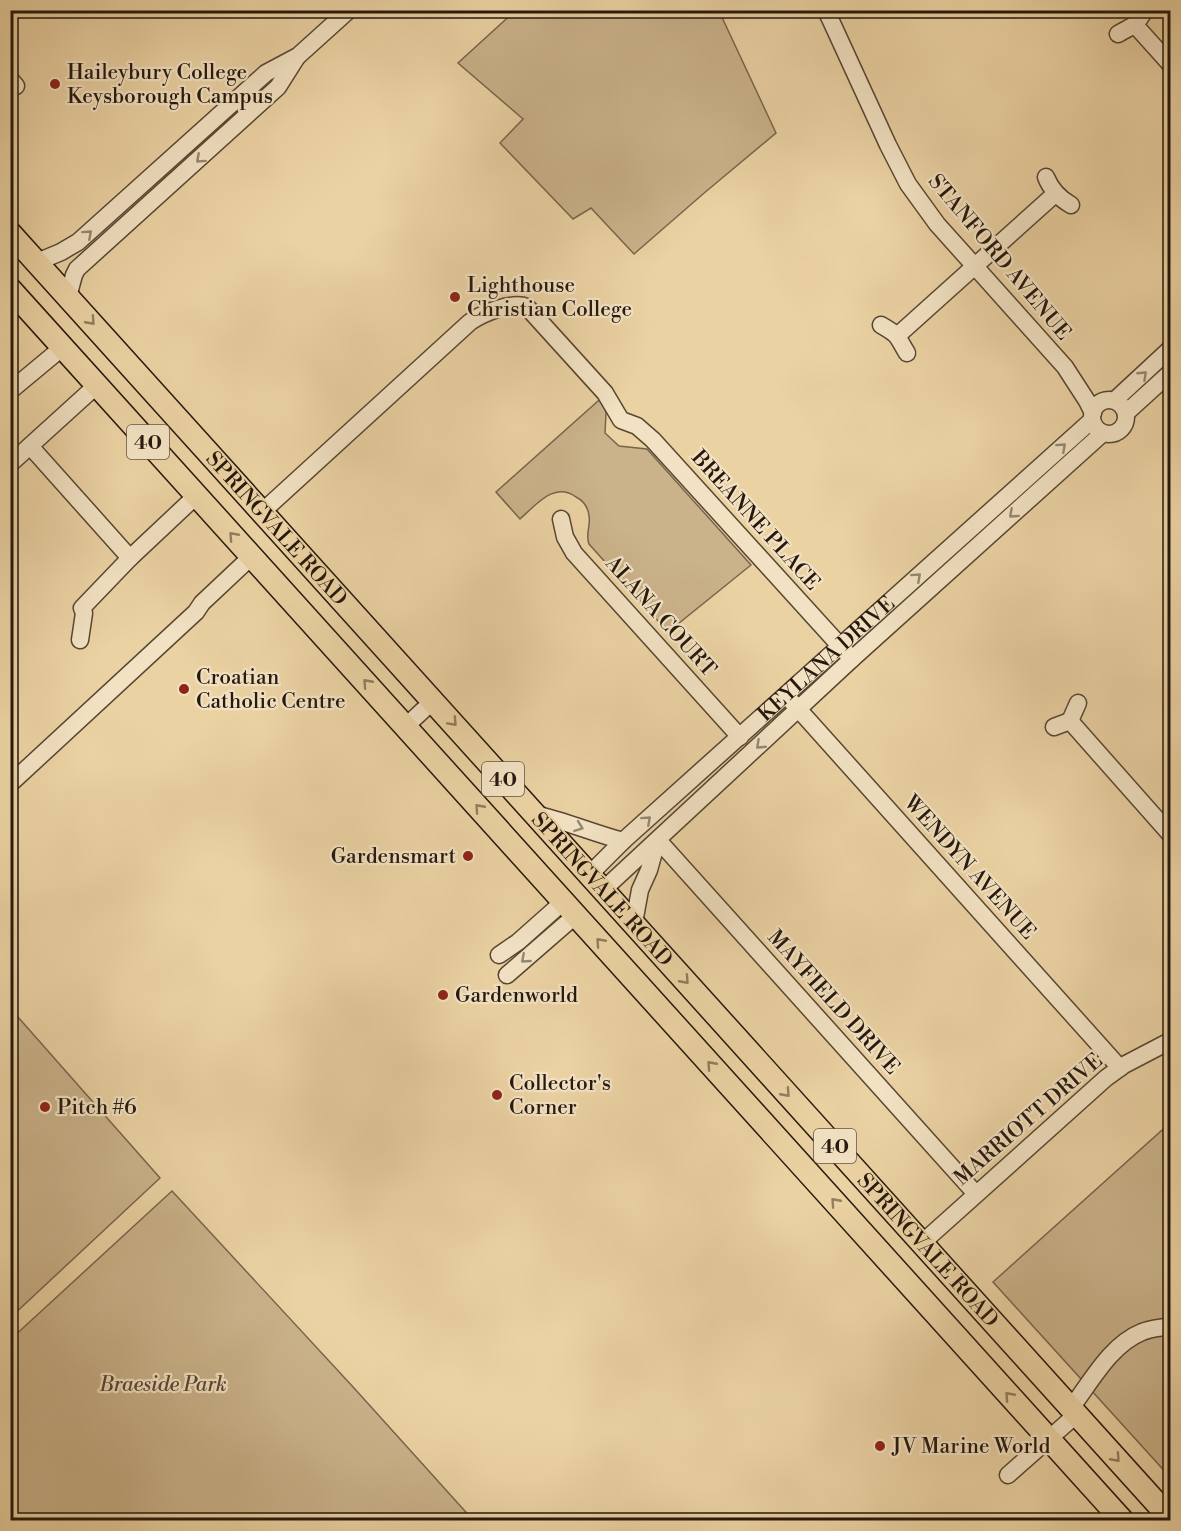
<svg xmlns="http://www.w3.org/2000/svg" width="1181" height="1531" viewBox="0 0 1181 1531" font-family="'Libre Bodoni',serif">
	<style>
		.green { fill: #cab28a; stroke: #78654c; stroke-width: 1.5 }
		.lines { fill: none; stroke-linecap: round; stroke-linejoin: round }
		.minor-casing { stroke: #574633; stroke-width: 19 }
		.highway-casing { stroke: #26180e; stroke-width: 25 }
		.minor { stroke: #f2e2c3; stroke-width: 16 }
		.highway { stroke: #ebd2a3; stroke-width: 22 }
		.oneway { stroke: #968772 }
		.oneway2 { stroke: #927e60 }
		.poi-dot { fill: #8f2418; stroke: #f2e2c3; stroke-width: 2 }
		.labels { text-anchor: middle; stroke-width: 4.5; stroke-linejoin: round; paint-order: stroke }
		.shield { fill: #f2e2c3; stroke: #635544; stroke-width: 1.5 }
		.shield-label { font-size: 20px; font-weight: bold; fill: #26180e }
		.poi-label { font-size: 21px; fill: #26180e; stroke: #f2e2c3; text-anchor: start }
		.street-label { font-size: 21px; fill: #26180e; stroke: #f2e2c3 }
		.park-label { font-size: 21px; font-style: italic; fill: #574633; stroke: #f2e2c3 }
	</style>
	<rect width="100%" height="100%" fill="#ebd2a3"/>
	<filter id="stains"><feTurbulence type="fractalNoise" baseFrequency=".00333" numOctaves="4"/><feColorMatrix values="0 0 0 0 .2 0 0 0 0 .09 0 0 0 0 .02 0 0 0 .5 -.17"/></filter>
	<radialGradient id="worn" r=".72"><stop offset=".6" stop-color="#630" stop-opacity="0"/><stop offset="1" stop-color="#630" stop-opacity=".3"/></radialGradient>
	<!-- green -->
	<g class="green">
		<polygon points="515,11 719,11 776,133 703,194 634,254 591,208 573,219 500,143 523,119 458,63"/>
		<path d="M607,393L605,433L619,446L647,449L751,565L668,632L589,544C585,534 591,526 589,516C588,507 584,501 576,497C554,481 536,505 520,519L496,492Z"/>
		<polygon points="10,1008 160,1178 11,1317 10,1317"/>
		<polygon points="1170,1123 1170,1477 993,1282"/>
		<polygon points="172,1191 354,1388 473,1520 11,1520 11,1339"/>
	</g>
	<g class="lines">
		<defs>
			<g id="minor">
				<polyline points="826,10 888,145 908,184 937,224 1065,367 1087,401 1093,413"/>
				<polyline points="1135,25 1170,64"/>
				<path d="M1118,34C1135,24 1134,28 1145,10"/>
				<polyline points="10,79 16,86"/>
				<path d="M1046,177C1051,190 1059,198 1071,205"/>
				<polyline points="37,262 61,252 78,242 266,73 298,56 349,10"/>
				<polyline points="68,297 74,275 77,269 278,87 297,57"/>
				<path d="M881,325C900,336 896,335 907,353"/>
				<polyline points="897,336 1055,194"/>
				<polyline points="10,391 63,347"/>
				<circle cx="1109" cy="417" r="17"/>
				<polyline points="1115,400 1170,349"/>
				<polyline points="1126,413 1170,373"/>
				<polyline points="30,446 130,558"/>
				<polyline points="10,464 97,385"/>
				<path d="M262,512L470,322C483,313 512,301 527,307L605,393L621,420L637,426L653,440L852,659"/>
				<polyline points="561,519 565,537 574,553 740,737"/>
				<polyline points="80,640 84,613 82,608 130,558 197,495"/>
				<polyline points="792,702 1120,1068"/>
				<polyline points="1070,721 1170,834"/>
				<polyline points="406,726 433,701"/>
				<polyline points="1054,727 1070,721 1078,703"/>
				<polyline points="10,784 196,612 202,603 252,556"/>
				<path d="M535,814C565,821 593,833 623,841"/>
				<polyline points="658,840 976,1194"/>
				<path id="s1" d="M589,875L623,841L1092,420"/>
				<polyline points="603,890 852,659 1103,433"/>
				<polyline points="634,923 640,890 649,870 657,841"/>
				<polyline points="499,955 518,942 563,902"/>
				<polyline points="507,975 576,915"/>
				<polyline points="922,1243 1106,1078 1124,1065 1170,1041"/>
				<path d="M1071,1408C1091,1382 1110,1345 1142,1332C1151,1328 1161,1328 1170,1326"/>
				<polyline points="1008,1475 1077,1414"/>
			</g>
			<g id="highway">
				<path id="s2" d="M10,233L1170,1518"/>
				<polyline points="10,289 1122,1520"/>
			</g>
		</defs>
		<!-- minor casing -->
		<use href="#minor" class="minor-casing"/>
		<!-- highway casing -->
		<use href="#highway" class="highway-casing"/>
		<!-- minor -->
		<use href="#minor" class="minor"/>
		<!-- highway -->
		<use href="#highway" class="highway"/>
	</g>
	<!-- one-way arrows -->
	<defs><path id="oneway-chevron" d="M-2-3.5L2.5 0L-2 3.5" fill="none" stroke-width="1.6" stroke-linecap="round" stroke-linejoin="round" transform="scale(1.5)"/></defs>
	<g class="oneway">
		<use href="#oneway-chevron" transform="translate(200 159) rotate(138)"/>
		<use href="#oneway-chevron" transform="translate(88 234) rotate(-42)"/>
		<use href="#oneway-chevron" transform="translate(1143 375) rotate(-43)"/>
		<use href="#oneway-chevron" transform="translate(1062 447) rotate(-42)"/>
		<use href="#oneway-chevron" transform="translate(1013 514) rotate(138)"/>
		<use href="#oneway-chevron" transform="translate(917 577) rotate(-42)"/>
		<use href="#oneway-chevron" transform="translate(760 745) rotate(137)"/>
		<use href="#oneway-chevron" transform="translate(647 820) rotate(-42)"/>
		<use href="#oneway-chevron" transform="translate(579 827) rotate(20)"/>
		<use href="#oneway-chevron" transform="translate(525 959) rotate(139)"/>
	</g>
	<g class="oneway2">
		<use href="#oneway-chevron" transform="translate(91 321) rotate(48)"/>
		<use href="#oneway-chevron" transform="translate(233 536) rotate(-132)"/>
		<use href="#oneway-chevron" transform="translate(367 683) rotate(-132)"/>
		<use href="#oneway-chevron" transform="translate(453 722) rotate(47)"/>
		<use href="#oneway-chevron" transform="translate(479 808) rotate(-132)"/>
		<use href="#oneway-chevron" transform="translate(600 942) rotate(-132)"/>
		<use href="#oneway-chevron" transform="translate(685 980) rotate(48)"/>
		<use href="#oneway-chevron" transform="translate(711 1065) rotate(-132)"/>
		<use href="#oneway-chevron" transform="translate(786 1093) rotate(48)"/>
		<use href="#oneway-chevron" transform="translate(835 1202) rotate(-132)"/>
		<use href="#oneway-chevron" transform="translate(1009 1396) rotate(-132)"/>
		<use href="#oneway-chevron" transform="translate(1116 1458) rotate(48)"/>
	</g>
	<!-- markers -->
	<g class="poi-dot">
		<circle cx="55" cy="84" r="6"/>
		<circle cx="455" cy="297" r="6"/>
		<circle cx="184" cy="689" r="6"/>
		<circle cx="468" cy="856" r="6"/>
		<circle cx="443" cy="995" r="6"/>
		<circle cx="497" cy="1095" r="6"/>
		<circle cx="45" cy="1107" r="6"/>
		<circle cx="880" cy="1446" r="6"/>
	</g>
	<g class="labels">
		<!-- shield labels -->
		<g class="shield">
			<rect x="127" y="425" width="42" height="34" rx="4.5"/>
			<rect x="482" y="762" width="42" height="34" rx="4.5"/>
			<rect x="814" y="1129" width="42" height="34" rx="4.5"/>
		</g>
		<g class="shield-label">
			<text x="148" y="449">40</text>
			<text x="503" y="786">40</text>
			<text x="835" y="1153">40</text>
		</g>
		<!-- poi labels -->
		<g class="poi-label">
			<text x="67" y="79">Haileybury College<tspan x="67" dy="24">Keysborough Campus</tspan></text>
			<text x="467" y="292">Lighthouse<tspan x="467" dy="24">Christian College</tspan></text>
			<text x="196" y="684">Croatian<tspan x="196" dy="24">Catholic Centre</tspan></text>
			<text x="456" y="863" text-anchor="end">Gardensmart</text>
			<text x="455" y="1002">Gardenworld</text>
			<text x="509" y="1090">Collector's<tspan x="509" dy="24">Corner</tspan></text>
			<text x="57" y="1114">Pitch #6</text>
			<text x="892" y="1453">JV Marine World</text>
		</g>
		<!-- street labels -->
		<g class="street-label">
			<text transform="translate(1000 257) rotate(50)" y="7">STANFORD AVENUE</text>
			<text transform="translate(756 520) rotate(48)" y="7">BREANNE PLACE</text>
			<text dy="7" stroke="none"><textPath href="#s2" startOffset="398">SPRINGVALE ROAD</textPath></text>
			<text transform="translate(661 616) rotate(48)" y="7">ALANA COURT</text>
			<text dy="7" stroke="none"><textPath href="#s1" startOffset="321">KEYLANA DRIVE</textPath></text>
			<text transform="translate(970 867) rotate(48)" y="7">WENDYN AVENUE</text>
			<text dy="7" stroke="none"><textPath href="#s2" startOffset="884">SPRINGVALE ROAD</textPath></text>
			<text transform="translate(834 1002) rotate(48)" y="7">MAYFIELD DRIVE</text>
			<text transform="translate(1028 1119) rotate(-41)" y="7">MARRIOTT DRIVE</text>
			<text dy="7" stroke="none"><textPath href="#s2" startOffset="1370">SPRINGVALE ROAD</textPath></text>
		</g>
		<!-- park labels -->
		<g class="park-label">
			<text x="163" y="1391">Braeside Park</text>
		</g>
	</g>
	<!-- margin -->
	<rect width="1181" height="1531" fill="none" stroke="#ebd2a3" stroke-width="36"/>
	<rect x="12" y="12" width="1157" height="1507" fill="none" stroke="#26180e" stroke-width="3"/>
	<rect x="18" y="18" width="1145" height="1495" fill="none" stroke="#26180e" stroke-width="1.5"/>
	<rect width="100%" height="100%" filter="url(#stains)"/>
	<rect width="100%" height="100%" fill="url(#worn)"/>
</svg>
